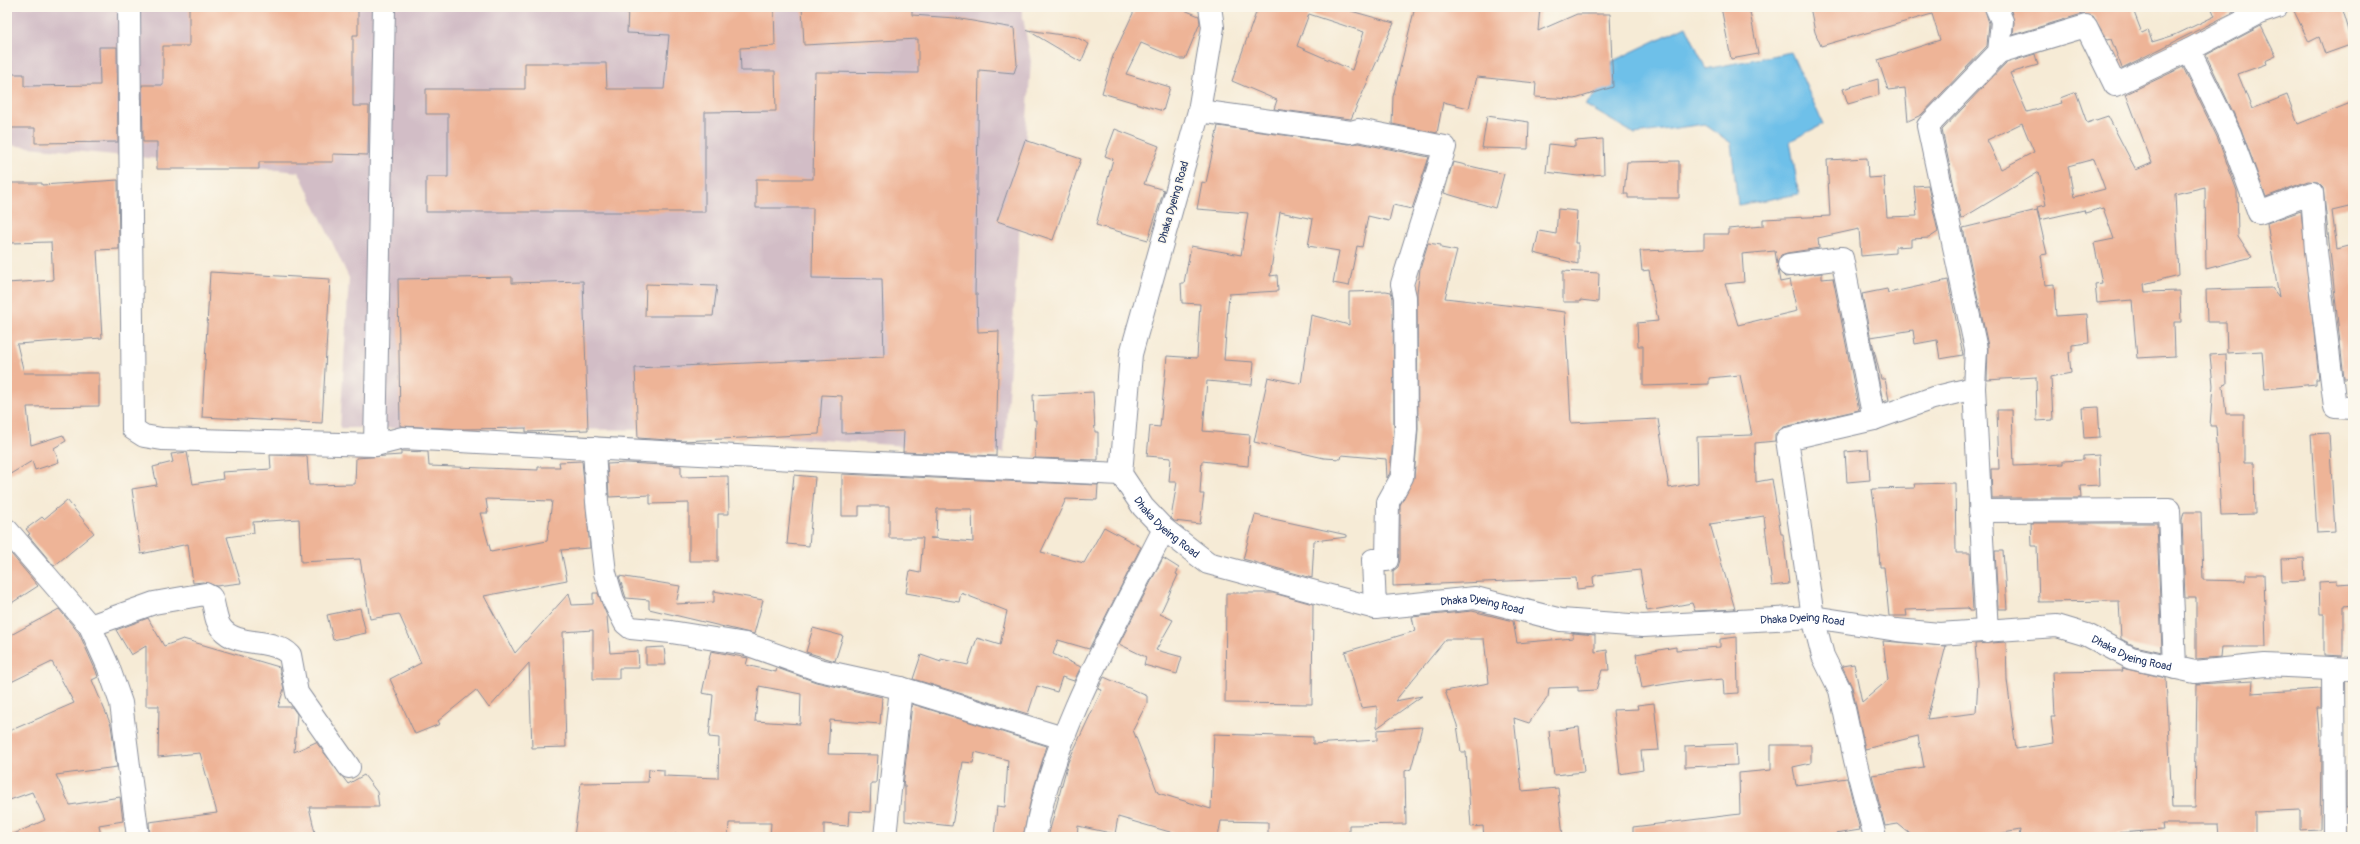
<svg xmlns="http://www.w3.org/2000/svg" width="2360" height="844" viewBox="0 0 2360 844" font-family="Pangolin,sans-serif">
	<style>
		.industrial { fill: #d2bdc6 }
		.water { fill: #6ec0e9; stroke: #4478a4 }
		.building { fill: #eeb497; fill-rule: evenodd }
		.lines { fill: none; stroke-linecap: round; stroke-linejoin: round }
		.minor-casing { stroke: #888d9a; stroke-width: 24 }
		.minor { stroke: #fff; stroke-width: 22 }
		.labels { text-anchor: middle; stroke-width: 3; stroke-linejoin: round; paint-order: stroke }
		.street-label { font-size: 11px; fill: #1b2f5e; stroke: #fbf7ec }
	</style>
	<rect width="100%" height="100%" fill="#fbf7ec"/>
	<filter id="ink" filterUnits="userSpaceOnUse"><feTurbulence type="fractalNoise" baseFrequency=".025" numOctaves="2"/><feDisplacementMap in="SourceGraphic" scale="8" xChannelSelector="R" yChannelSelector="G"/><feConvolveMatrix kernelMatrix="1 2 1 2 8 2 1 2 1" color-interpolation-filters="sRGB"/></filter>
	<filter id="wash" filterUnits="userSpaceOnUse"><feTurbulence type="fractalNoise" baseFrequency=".012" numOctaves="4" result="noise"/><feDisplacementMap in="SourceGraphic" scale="16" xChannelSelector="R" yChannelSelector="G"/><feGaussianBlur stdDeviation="0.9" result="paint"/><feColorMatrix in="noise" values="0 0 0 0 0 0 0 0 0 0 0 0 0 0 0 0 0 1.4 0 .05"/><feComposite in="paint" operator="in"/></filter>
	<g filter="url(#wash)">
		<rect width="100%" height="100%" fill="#f6ebd6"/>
		<!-- industrial -->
		<polygon class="industrial" points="7,7 1021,7 1031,61 1004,453 679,430 340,428 349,278 299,172 7,145"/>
		<!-- water -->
		<polygon class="water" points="1686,26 1706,69 1791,52 1823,124 1790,141 1799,194 1738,205 1731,143 1704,124 1635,134 1585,105 1608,82 1613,61"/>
		<g id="blocks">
			<!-- building -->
			<g class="building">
				<polygon points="189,7 358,7 358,35 353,35 353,106 369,106 368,155 333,154 333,162 259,162 259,169 157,169 157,142 143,142 142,85 163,85 163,46 189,46"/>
				<polygon points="628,7 774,7 775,46 740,48 741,71 775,71 776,111 705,112 705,212 426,212 426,177 448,177 448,114 426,114 426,89 525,89 525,63 606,63 607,89 664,89 669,35 627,33"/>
				<polygon points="802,7 912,7 912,15 955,18 1014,28 1017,64 1014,73 979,70 975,294 977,294 978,332 999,331 996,456 903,452 904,431 842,433 842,396 822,395 819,434 683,441 638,438 635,368 884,357 882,279 812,278 813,208 756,208 756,179 813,179 815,72 918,73 918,39 804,45"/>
				<polygon points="1136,7 1177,7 1199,16 1200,23 1185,59 1179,59 1141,43 1126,74 1170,87 1163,111 1102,93 1113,56"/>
				<path d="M1258,7H1352L1351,11L1394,23L1351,119L1274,109L1277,100L1232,81ZM1309,14L1364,32L1352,70L1297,46Z"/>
				<polygon points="1415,7 1540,7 1538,31 1577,14 1610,14 1613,87 1575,99 1535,97 1536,83 1477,77 1469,108 1443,102 1437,133 1392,124 1393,97"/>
				<polygon points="1721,7 1749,7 1758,54 1731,59"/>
				<polygon points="1810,7 1984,7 1989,23 1987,46 1921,115 1908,121 1905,88 1888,90 1878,60 1940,40 1932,14 1821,46 1815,32"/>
				<polygon points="2010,7 2132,7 2142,33 2148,30 2152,42 2175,35 2215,16 2211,7 2244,7 2122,68 2111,39 2107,40 2093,16 2082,14 2013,35 2014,22"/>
				<polygon points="2292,7 2342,7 2353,44 2325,54 2319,37 2309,42"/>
				<polygon points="2261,26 2276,56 2265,61 2266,64 2238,74 2252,109 2287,95 2298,124 2353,102 2353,206 2332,211 2337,249 2353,245 2353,379 2344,379 2323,187 2318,182 2308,181 2266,197 2241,129 2206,55"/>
				<polygon points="1027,30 1076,37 1089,44 1081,62"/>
				<polygon points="99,47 117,47 118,142 35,143 35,128 7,128 7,74 24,74 24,86 100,85"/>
				<path d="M2035,54L2038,65L2010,73L2027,112L2062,103L2060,98L2076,92L2087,123L2108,116L2136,170L2152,163L2126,94L2183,67L2218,139L2237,191L2238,236L2252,257L2206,269L2205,187L2175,194L2179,275L2144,284L2145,292L2180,291L2181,322H2174L2175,356L2137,358L2132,300L2097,303L2095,284L2102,283L2094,243L2114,239L2103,208L2085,213L2084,210L2040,220L2037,207L2046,205L2039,172L1961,219L1942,130L2006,63ZM2022,123L2034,152L2001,169L1987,140ZM2094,159L2105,189L2074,197L2068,166Z"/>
				<polygon points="1878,79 1879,95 1848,104 1843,89"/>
				<polygon points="1487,116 1529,122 1528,149 1482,148"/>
				<polygon points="1218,126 1349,144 1359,143 1429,157 1412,209 1393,205 1389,221 1368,216 1362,247 1357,246 1349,286 1333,283 1339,251 1308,246 1313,219 1280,212 1270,276 1277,275 1278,291 1229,294 1224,360 1254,362 1252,385 1207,381 1203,431 1250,435 1248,466 1202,461 1200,494 1204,494 1200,524 1174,521 1171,518 1177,482 1169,482 1171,458 1147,456 1150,426 1160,427 1167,356 1197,358 1200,304 1182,303 1181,283 1184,283 1191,246 1241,255 1248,213 1197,209 1202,182 1206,183"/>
				<polygon points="1115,129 1159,146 1144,184 1164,190 1148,240 1096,225 1113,159 1105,156"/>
				<polygon points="1603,139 1604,174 1578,176 1546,172 1549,144 1575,147 1575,141"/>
				<polygon points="1025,140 1081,159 1053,240 997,221"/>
				<polygon points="1867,158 1868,178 1884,177 1887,217 1917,216 1914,186 1928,185 1938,232 1929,238 1911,239 1911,246 1895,247 1895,253 1861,256 1859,229 1818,238 1819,248 1787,253 1781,255 1777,264 1775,251 1742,254 1744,282 1725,284 1738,325 1797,311 1790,280 1780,282 1778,270 1785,277 1822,273 1822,279 1833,278 1859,410 1784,427 1775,434 1775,441 1755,443 1756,482 1772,479 1781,534 1783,534 1789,584 1772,586 1764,516 1710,524 1735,609 1695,611 1692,603 1647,611 1640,570 1597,575 1593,577 1594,587 1577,589 1576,578 1393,586 1393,571 1398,567 1400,560 1400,505 1414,478 1418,429 1417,293 1420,269 1428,243 1441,245 1441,248 1457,251 1445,298 1565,312 1571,423 1658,419 1669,488 1698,483 1697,437 1752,435 1740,375 1709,378 1709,384 1643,386 1643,346 1638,346 1637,323 1658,321 1649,270 1642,271 1640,251 1704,249 1704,234 1728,234 1728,229 1763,226 1763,219 1830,216 1827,160"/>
				<polygon points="1679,161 1679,198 1628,198 1628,194 1624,194 1627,162"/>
				<polygon points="1453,162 1504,174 1495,208 1444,193"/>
				<polygon points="118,180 119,249 97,250 102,338 17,344 24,373 99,373 99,406 27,407 31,445 63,435 66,441 54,448 59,462 35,470 32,461 7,476 7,283 53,280 51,242 10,243 9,183 42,183 42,185"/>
				<polygon points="1558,209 1577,211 1575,243 1578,243 1578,264 1534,253 1539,231 1556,234"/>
				<polygon points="2037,210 2047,254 2041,255 2045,285 2054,284 2056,316 2087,314 2089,343 2072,345 2072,352 2069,352 2071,373 2051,377 2053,420 2037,421 2036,377 1987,380 1988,346 1963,228"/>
				<polygon points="2301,211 2319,379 2316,379 2316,384 2265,389 2262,351 2227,353 2226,322 2207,322 2206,290 2272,288 2279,297 2267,223"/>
				<polygon points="1563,271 1599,273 1598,302 1580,300 1580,302 1563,302"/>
				<polygon points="210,272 330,279 322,423 202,417"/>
				<polygon points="512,277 512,283 583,281 588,430 526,432 526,428 464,429 400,426 398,279"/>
				<polygon points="1948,280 1963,355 1940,359 1937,340 1915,344 1913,330 1871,337 1881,379 1885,379 1889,400 1883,402 1862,294 1887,289 1888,293"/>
				<polygon points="646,284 717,286 713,316 645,316"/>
				<polygon points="1386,291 1391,292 1393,298 1394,429 1390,473 1387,478 1386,459 1342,455 1341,459 1324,458 1254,442 1268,377 1301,384 1311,315 1349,325 1349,292"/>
				<polygon points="2226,354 2227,384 2223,385 2226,414 2244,414 2244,463 2254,463 2255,514 2221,515 2216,426 2210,426 2213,385 2210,355"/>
				<polygon points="1093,392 1095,432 1098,432 1098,460 1035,458 1036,420 1034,420 1033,395"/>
				<polygon points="2098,407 2100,437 2084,438 2082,408"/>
				<polygon points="1997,410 2012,410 2014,466 2063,464 2063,461 2083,460 2083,456 2099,455 2100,485 2080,486 2081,498 1992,498 1991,469 1999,469"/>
				<polygon points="2329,433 2335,532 2317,533 2311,434"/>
				<polygon points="1868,450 1870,480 1847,482 1845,452"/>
				<path d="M401,451L428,452L429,466L538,470V467H560L559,462L582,461L590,548L561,550L567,580L484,596L515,653L569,593L572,605L593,604V593H598L607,616L610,653L638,651L639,668H619V679H593V630L563,632L566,747L532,748L529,663L489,708L476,690L438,721L440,724L415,734L390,679L421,663L399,614L370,619L360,559L301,562L299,519L253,522L254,533L227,537L241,583L216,586L203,582L193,583L188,544L141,554L132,489L157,485L153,467L173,462L171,454L187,452L193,484L223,479L222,472L271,469L270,455L307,456L309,485L355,484L356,458L401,455ZM486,499L552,501L547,541L491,552L480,513H488Z"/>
				<polygon points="627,463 681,466 681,477 728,476 729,514 718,514 718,561 689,561 689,503 650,504 650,495 609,497 607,464"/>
				<path d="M842,474L1098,485L1097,500L1066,499L1041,552L1084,563L1104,527L1141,547L1089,649L1058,640L1053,654L1081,667L1074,681L1062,677L1057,692L1037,686L1028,714L913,679L921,655L941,662V659L968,665L977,638L1000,645L1007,611L961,593L959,602L906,593L910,571L920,573L923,538H889V506H859V516H842ZM937,509H972L973,542L930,538H936Z"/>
				<polygon points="794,475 815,477 809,546 787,544"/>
				<polygon points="1955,483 1956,553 1970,553 1973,611 1969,611 1968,608 1906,610 1907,616 1889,616 1884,567 1880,567 1877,525 1872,489 1915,488 1914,484"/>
				<polygon points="67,500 94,533 54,566 28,535 30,534 26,529 42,517 44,519"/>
				<polygon points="2184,512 2201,512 2203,580 2246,581 2246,574 2264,574 2266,647 2222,647 2221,657 2196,659 2196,598 2185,598 2182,520"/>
				<polygon points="1255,515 1347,535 1347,537 1314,541 1312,578 1243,559"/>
				<polygon points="2031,523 2157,523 2162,652 2135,646 2121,639 2119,601 2039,602 2037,546 2032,546"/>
				<polygon points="7,549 38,586 7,606"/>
				<polygon points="1995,551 2003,551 2007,609 1998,609"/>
				<polygon points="1163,558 1179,568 1176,574 1178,575 1160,614 1173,620 1156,650 1182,657 1177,674 1144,665 1146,657 1119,644"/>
				<polygon points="2304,558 2305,581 2282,582 2281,559"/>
				<polygon points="619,576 680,586 676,604 714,602 714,591 763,600 754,634 649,609 649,600 626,598"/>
				<polygon points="2337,581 2337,584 2353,583 2353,605 2343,606 2343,656 2324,655 2324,614 2320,614 2319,582"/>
				<polygon points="1226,593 1273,593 1313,604 1312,704 1225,703"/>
				<polygon points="360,608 366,633 333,640 327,615"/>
				<polygon points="59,609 79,633 96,671 98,677 92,680 111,725 117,767 56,775 70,805 120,797 123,821 99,825 101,837 7,837 45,820 32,792 7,801 7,732 74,703 52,662 7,684 7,637"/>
				<polygon points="1472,611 1513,621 1517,643 1573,638 1573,633 1595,635 1595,652 1607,650 1609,670 1602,670 1596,690 1578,691 1578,687 1549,688 1548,697 1529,723 1514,718 1522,791 1558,788 1563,837 1484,837 1483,826 1471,827 1466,752 1461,752 1457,725 1445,691 1489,683 1484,639 1446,639 1395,701 1422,696 1377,728 1377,706 1361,708 1345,652 1415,631 1412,617"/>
				<polygon points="148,618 164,646 183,639 279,667 284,689 278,707 292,707 297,714 294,752 316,742 348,784 364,775 377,792 379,807 309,807 316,837 150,837 149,822 217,813 200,753 158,757 159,706 146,706 146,646 131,655 116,630"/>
				<polygon points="813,628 843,636 835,661 806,652"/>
				<polygon points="1737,637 1738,693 1724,694 1723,679 1691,682 1690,680 1642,688 1636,654 1676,647 1676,650 1720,647 1720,639"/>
				<polygon points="1883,641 1946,646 1927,719 1976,713 1978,682 1975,644 2006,642 2007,680 2016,749 2054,743 2051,717 2055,717 2053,672 2123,671 2122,668 2166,678 2172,808 2195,808 2197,684 2253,681 2252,693 2321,689 2321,708 2317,708 2321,753 2320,829 2300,830 2300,810 2255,812 2255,837 2219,837 2218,824 2162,824 2163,830 2083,835 2083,837 2019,837 2020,830 1982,837 1914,837 1898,824 1885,826 1872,775 1924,767 1918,736 1865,749 1852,687 1842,666 1854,664 1862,702 1888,680"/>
				<polygon points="664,647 666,665 646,665 646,648"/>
				<path d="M711,651L748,658L746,665L776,672L777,668L816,682L882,697L880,724L830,720L828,754L878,755L876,783H871L870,812L849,811L848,826L824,824V837H770L771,823H729L728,837L675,834L674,837H574L581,783L648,782L649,769L664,770V776L718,778L719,738L709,737L713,695L702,693ZM759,686L801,694L800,724L755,721Z"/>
				<polygon points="1104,677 1147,696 1147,703 1133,730 1158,793 1211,809 1214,734 1313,737 1313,744 1377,740 1377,730 1422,727 1411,769 1405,771 1406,824 1349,825 1349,837 1268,837 1268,822 1221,821 1218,837 1187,837 1118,817 1115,834 1078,826 1077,837 1048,837 1068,762 1102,690 1098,689"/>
				<polygon points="1654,703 1659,750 1641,751 1643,770 1620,774 1613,710 1638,709 1637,705"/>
				<polygon points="912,704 1047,746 1032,794 1023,837 994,837 997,806 1005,807 1008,760 975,752 973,763 963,762 952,826 905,821 905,786 903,786"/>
				<polygon points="1579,727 1584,772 1554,775 1549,731"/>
				<polygon points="1736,744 1737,765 1685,767 1685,746"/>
				<polygon points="1771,745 1811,745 1811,763 1793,767 1796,785 1847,778 1860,830 1835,834 1836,837 1633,837 1633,827 1740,814 1739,773 1771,770"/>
				<polygon points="2346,770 2353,770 2353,807 2346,808"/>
			</g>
		</g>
	</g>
	<g filter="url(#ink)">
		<use href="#blocks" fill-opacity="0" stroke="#888d9a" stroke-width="1"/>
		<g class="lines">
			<defs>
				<g id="minor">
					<polyline points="129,7 133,429 144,436 162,439 375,445 403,438 811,460 1121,474"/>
					<path id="s1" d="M1210,7L1213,27L1199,111L1131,354L1121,474L1143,507L1164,529L1208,563L1375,608L1475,598L1561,620L1643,626L1813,617L1897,630L1939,634L2057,626L2087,635L2131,658L2195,672L2265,665L2353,669"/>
					<polyline points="2189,50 2259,13 2277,7"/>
					<polyline points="1999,52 2086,26 2115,85 2189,50 2230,134 2259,213 2312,193 2316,251 2335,407 2353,408"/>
					<polyline points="1199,111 1351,132 1358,130 1445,147 1402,284 1405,297 1406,429 1402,477 1388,502 1387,560 1373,560 1375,608"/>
					<polyline points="1789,265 1842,258 1874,419"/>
					<polyline points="375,445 384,7"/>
					<polyline points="594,448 597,502 605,573 613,600 625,623 631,628 671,632 746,644 819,670 901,688 1063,738"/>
					<polyline points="1980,511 2169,510 2175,668"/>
					<polyline points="7,530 90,626 108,666 121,703 138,837"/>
					<path d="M90,626L154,603L205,594L211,597C216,607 214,620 222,629C238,648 273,637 290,655L297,693L349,767"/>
					<polyline points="1987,632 1974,388 1976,349 1928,126 1999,52 2002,21 1996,7"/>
					<polyline points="2333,669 2334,837"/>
					<polyline points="885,837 901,688"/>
					<path d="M1035,837C1053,732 1116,625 1164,529"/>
					<polyline points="1875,837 1855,760 1840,690 1823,656 1813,617 1787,439 1874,419 1933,398 1974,388"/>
				</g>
			</defs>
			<!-- minor casing -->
			<use href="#minor" class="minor-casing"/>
			<!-- minor -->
			<use href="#minor" class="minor"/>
		</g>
	</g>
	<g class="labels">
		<!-- street labels -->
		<g class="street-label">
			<text transform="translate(1173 202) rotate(-74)" y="4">Dhaka Dyeing Road</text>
			<text dy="4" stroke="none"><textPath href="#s1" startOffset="549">Dhaka Dyeing Road</textPath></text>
			<text dy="4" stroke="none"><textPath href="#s1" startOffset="885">Dhaka Dyeing Road</textPath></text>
			<text dy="4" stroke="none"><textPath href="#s1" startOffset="1208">Dhaka Dyeing Road</textPath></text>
			<text dy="4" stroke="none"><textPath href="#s1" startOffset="1544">Dhaka Dyeing Road</textPath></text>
		</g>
	</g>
	<!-- margin -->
	<rect width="2360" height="844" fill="none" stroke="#fbf7ec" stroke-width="24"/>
</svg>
